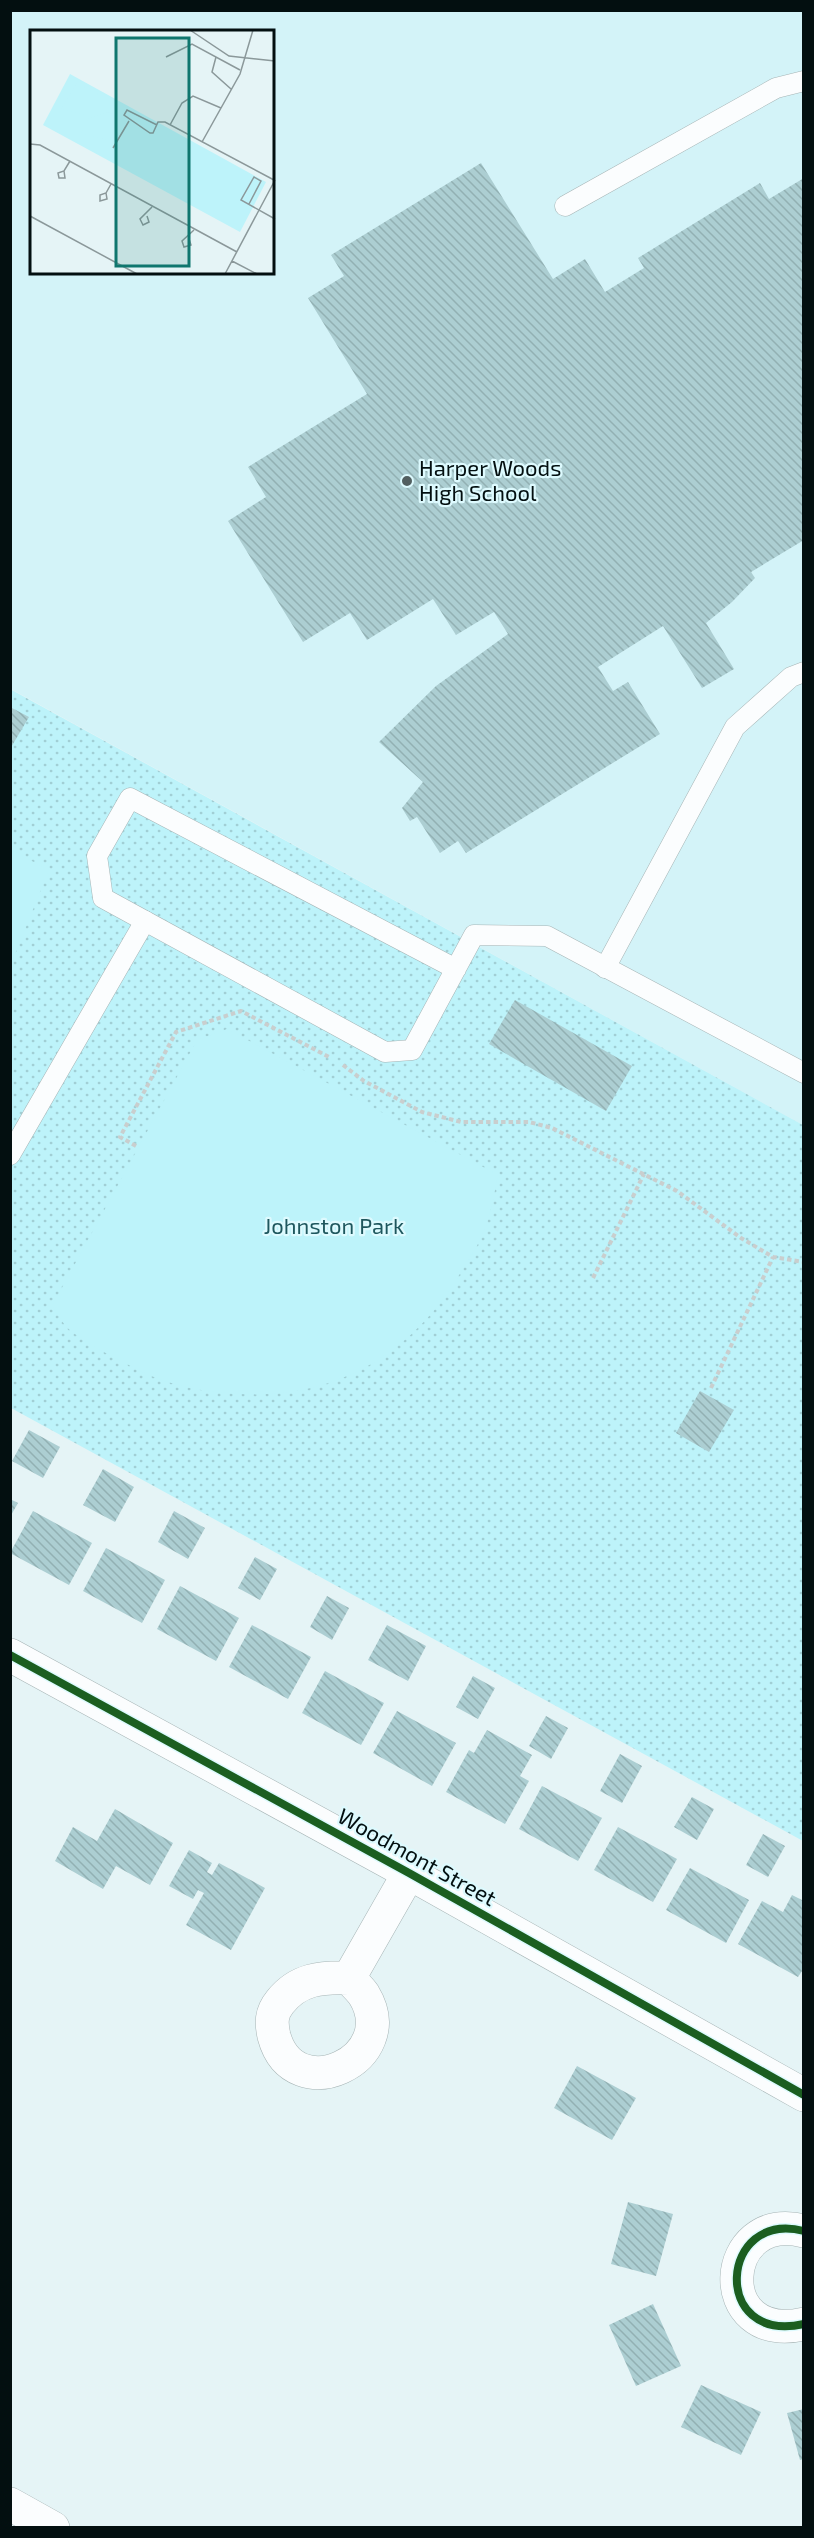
<svg xmlns="http://www.w3.org/2000/svg" width="814" height="2538" viewBox="0 0 814 2538" font-family="'Exo 2',sans-serif">
	<style>
		.built { fill: #d3f3f8; fill-rule: evenodd }
		.grass { fill: url(#grass-dots) }
		.garden { fill: #bdf3fa }
		.building { fill: url(#building-back-hatch) }
		.lines { fill: none; stroke-linecap: round; stroke-linejoin: round }
		.service-casing { stroke: #a6b4b5; stroke-width: 21 }
		.minor-casing { stroke: #a6b4b5; stroke-width: 34 }
		.path { stroke: #c9cece; stroke-width: 4; stroke-dasharray: 4.5 3; stroke-linecap: butt }
		.service { stroke: #fbfdfe; stroke-width: 20 }
		.minor { stroke: #fbfdfe; stroke-width: 33 }
		.cycleway-casing { stroke: #ddfafe; stroke-width: 11 }
		.cycleway { stroke: #1b5e20; stroke-width: 8 }
		.poi-dot { fill: #525f60; stroke: #ddfafe; stroke-width: 2 }
		.labels { text-anchor: middle; stroke-width: 4.5; stroke-linejoin: round; paint-order: stroke }
		.poi-label { font-size: 22px; fill: #030f10; stroke: #ddfafe; text-anchor: start }
		.park-label { font-size: 22px; fill: #1e575e; stroke: #ddfafe }
		.street-label { font-size: 22px; fill: #030f10; stroke: #ddfafe }
		.inset-road { fill: none; stroke: #8b989a; stroke-width: 1.5 }
		.view { fill: #0f766e; fill-opacity: 0.15; stroke: #0f766e; stroke-width: 3 }
		.inset-edge { fill: none; stroke: #030f10; stroke-width: 3 }
	</style>
	<defs>
		<pattern id="grass-dots" width="8" height="8" patternUnits="userSpaceOnUse" patternTransform="scale(1.5)"><rect width="8" height="8" fill="#bdf3fa"/><path d="M2 2h.1M6 6h.1" fill="none" stroke="#a1cfd5" stroke-width="1.8" stroke-linecap="round"/></pattern>
		<pattern id="building-back-hatch" width="6" height="6" patternUnits="userSpaceOnUse" patternTransform="scale(1.5)"><rect width="6" height="6" fill="#acced2"/><path d="M-1 5l2 2M0 0l6 6M5-1l2 2" fill="none" stroke="#92b0b3"/></pattern>
	</defs>
	<rect width="100%" height="100%" fill="#e5f4f6"/>
	<!-- built -->
	<path class="built" d="M11,11H803V1125L11,689ZM32,32H273V273H32Z"/>
	<!-- grass -->
	<polygon class="grass" points="10,689 803,1125 803,1841 11,1408"/>
	<!-- garden -->
	<g class="garden">
		<polygon points="11,850 49,870 11,964"/>
		<path d="M227,1029L498,1175C495,1189 493,1203 489,1216C484,1236 472,1255 461,1272C412,1355 335,1399 239,1394C203,1392 170,1386 138,1370C116,1358 91,1347 71,1331C63,1325 58,1314 52,1306L197,1040Z"/>
	</g>
	<!-- building -->
	<g class="building">
		<polygon points="481,163 553,279 585,259 605,292 644,268 638,258 760,183 769,199 804,178 804,540 751,572 755,578 732,602 706,623 734,669 702,688 663,626 598,667 613,691 628,682 660,734 466,853 458,841 440,853 417,817 410,821 402,808 423,782 379,742 436,686 508,634 494,612 456,635 433,599 367,640 350,613 303,642 228,521 266,497 248,467 367,394 308,298 344,276 331,255"/>
		<polygon points="10,707 29,717 10,749"/>
		<polygon points="515,1000 632,1066 606,1111 489,1044"/>
		<polygon points="700,1391 734,1410 709,1452 676,1433"/>
		<polygon points="29,1430 60,1447 43,1478 12,1461"/>
		<polygon points="103,1469 134,1487 115,1522 83,1505"/>
		<polygon points="10,1499 18,1503 10,1517"/>
		<polygon points="33,1511 92,1543 69,1585 10,1553"/>
		<polygon points="174,1511 205,1528 188,1559 158,1542"/>
		<polygon points="106,1548 165,1580 142,1623 83,1591"/>
		<polygon points="255,1557 277,1569 260,1600 238,1588"/>
		<polygon points="180,1586 239,1618 216,1661 157,1629"/>
		<polygon points="327,1596 349,1608 332,1640 310,1627"/>
		<polygon points="252,1625 311,1657 288,1699 229,1667"/>
		<polygon points="387,1625 426,1646 408,1681 368,1660"/>
		<polygon points="325,1671 384,1703 361,1745 302,1713"/>
		<polygon points="473,1676 495,1688 478,1719 456,1707"/>
		<polygon points="397,1711 456,1743 432,1786 373,1753"/>
		<polygon points="546,1716 568,1728 551,1759 529,1746"/>
		<polygon points="487,1730 532,1755 520,1776 529,1781 505,1824 446,1792 469,1750 474,1753"/>
		<polygon points="620,1754 642,1766 622,1803 600,1791"/>
		<polygon points="542,1786 602,1818 578,1861 519,1829"/>
		<polygon points="692,1797 714,1809 697,1840 674,1827"/>
		<polygon points="115,1809 173,1843 150,1885 116,1866 103,1889 55,1861 73,1827 97,1841"/>
		<polygon points="618,1827 677,1859 653,1902 594,1870"/>
		<polygon points="763,1834 785,1846 768,1877 746,1865"/>
		<polygon points="189,1850 212,1863 207,1872 212,1875 219,1863 265,1888 231,1950 186,1925 204,1893 198,1890 193,1899 169,1886"/>
		<polygon points="690,1868 749,1900 726,1943 666,1910"/>
		<polygon points="792,1895 804,1901 804,1968 798,1977 738,1944 762,1901 783,1912"/>
		<polygon points="577,2066 636,2098 612,2140 554,2108"/>
		<polygon points="628,2202 673,2214 656,2276 611,2264"/>
		<polygon points="653,2304 681,2366 636,2386 609,2325"/>
		<polygon points="701,2385 761,2412 741,2455 681,2427"/>
		<polygon points="804,2409 804,2459 800,2460 787,2413"/>
	</g>
	<g class="lines">
		<defs>
			<g id="service">
				<polyline points="565,206 776,88 804,81"/>
				<polyline points="605,968 735,727 791,677 804,672"/>
				<polyline points="456,969 130,798 97,856 103,898 385,1052 412,1050 474,935 547,936 804,1073"/>
				<polyline points="10,1155 145,921"/>
			</g>
			<g id="minor">
				<polyline points="10,1655 409,1873 804,2095"/>
				<path d="M349,1978C354,1984 360,1989 364,1995C403,2059 294,2110 274,2036C271,2023 271,2013 280,2002C298,1979 321,1977 349,1978L409,1873"/>
				<path d="M804,2231C719,2209 710,2345 804,2324"/>
				<polyline points="10,2504 53,2528"/>
			</g>
		</defs>
		<!-- service casing -->
		<use href="#service" class="service-casing"/>
		<!-- minor casing -->
		<use href="#minor" class="minor-casing"/>
		<!-- path -->
		<g class="path">
			<polyline points="343,1065 364,1081 422,1112 461,1122 529,1122 552,1128 677,1191 741,1238 773,1257 804,1262"/>
			<polyline points="136,1146 120,1137 176,1032 241,1011 331,1058"/>
			<polyline points="593,1278 644,1174"/>
			<polyline points="711,1388 773,1257"/>
		</g>
		<!-- service -->
		<use href="#service" class="service"/>
		<!-- minor -->
		<use href="#minor" class="minor"/>
		<defs>
			<g id="cycleway">
				<polyline points="10,1655 409,1873 804,2095"/>
				<path d="M804,2231C719,2209 710,2345 804,2324"/>
			</g>
		</defs>
		<!-- cycleway casing -->
		<use href="#cycleway" class="cycleway-casing"/>
		<!-- cycleway -->
		<use href="#cycleway" class="cycleway"/>
	</g>
	<!-- markers -->
	<circle class="poi-dot" cx="407" cy="481" r="6"/>
	<g class="labels">
		<!-- poi labels -->
		<g class="poi-label">
			<text x="419" y="476">Harper Woods<tspan x="419" dy="25">High School</tspan></text>
		</g>
		<!-- park labels -->
		<g class="park-label">
			<text x="334" y="1234">Johnston Park</text>
		</g>
		<!-- street labels -->
		<g class="street-label">
			<text transform="translate(417 1857) rotate(29)" y="8">Woodmont Street</text>
		</g>
	</g>
	<!-- overview -->
	<g transform="translate(30 30)">
		<rect width="244" height="244" fill="#e5f4f6"/>
		<path d="M40,44L236,152L210,202L13,95Z" fill="#bdf3fa"/>
		<path d="M47,53L73,67L55,85L31,79ZM77,82L90,86L80,111L51,103L59,88ZM106,101L130,114L124,127L115,133L100,132L90,126Z" fill="#bdf3fa"/>
		<path class="inset-road" d="M160,0L199,26L245,31M136,27L162,14L210,40M186,27L182,42L201,59M127,95L97,80L94,85L120,103H123L128,92H135L244,150M140,95L152,73L163,66L191,78M172,112L210,44L223,0M0,114L10,115L207,222M83,118L99,91M34,141L35,148H29L28,143L34,141L40,131M76,163L77,169L70,171V165L76,163L81,154M219,174L231,151L224,147L211,170L245,189M0,186L107,244M117,186L119,192L113,195L110,189L122,177M159,209L161,215L154,217L152,211L164,200M202,231L227,244M195,244L245,150"/>
		<path class="view" d="M86,8H159V236H86Z"/>
		<rect width="244" height="244" class="inset-edge"/>
	</g>
	<!-- border -->
	<rect width="814" height="2538" fill="none" stroke="#030f10" stroke-width="24"/>
</svg>
